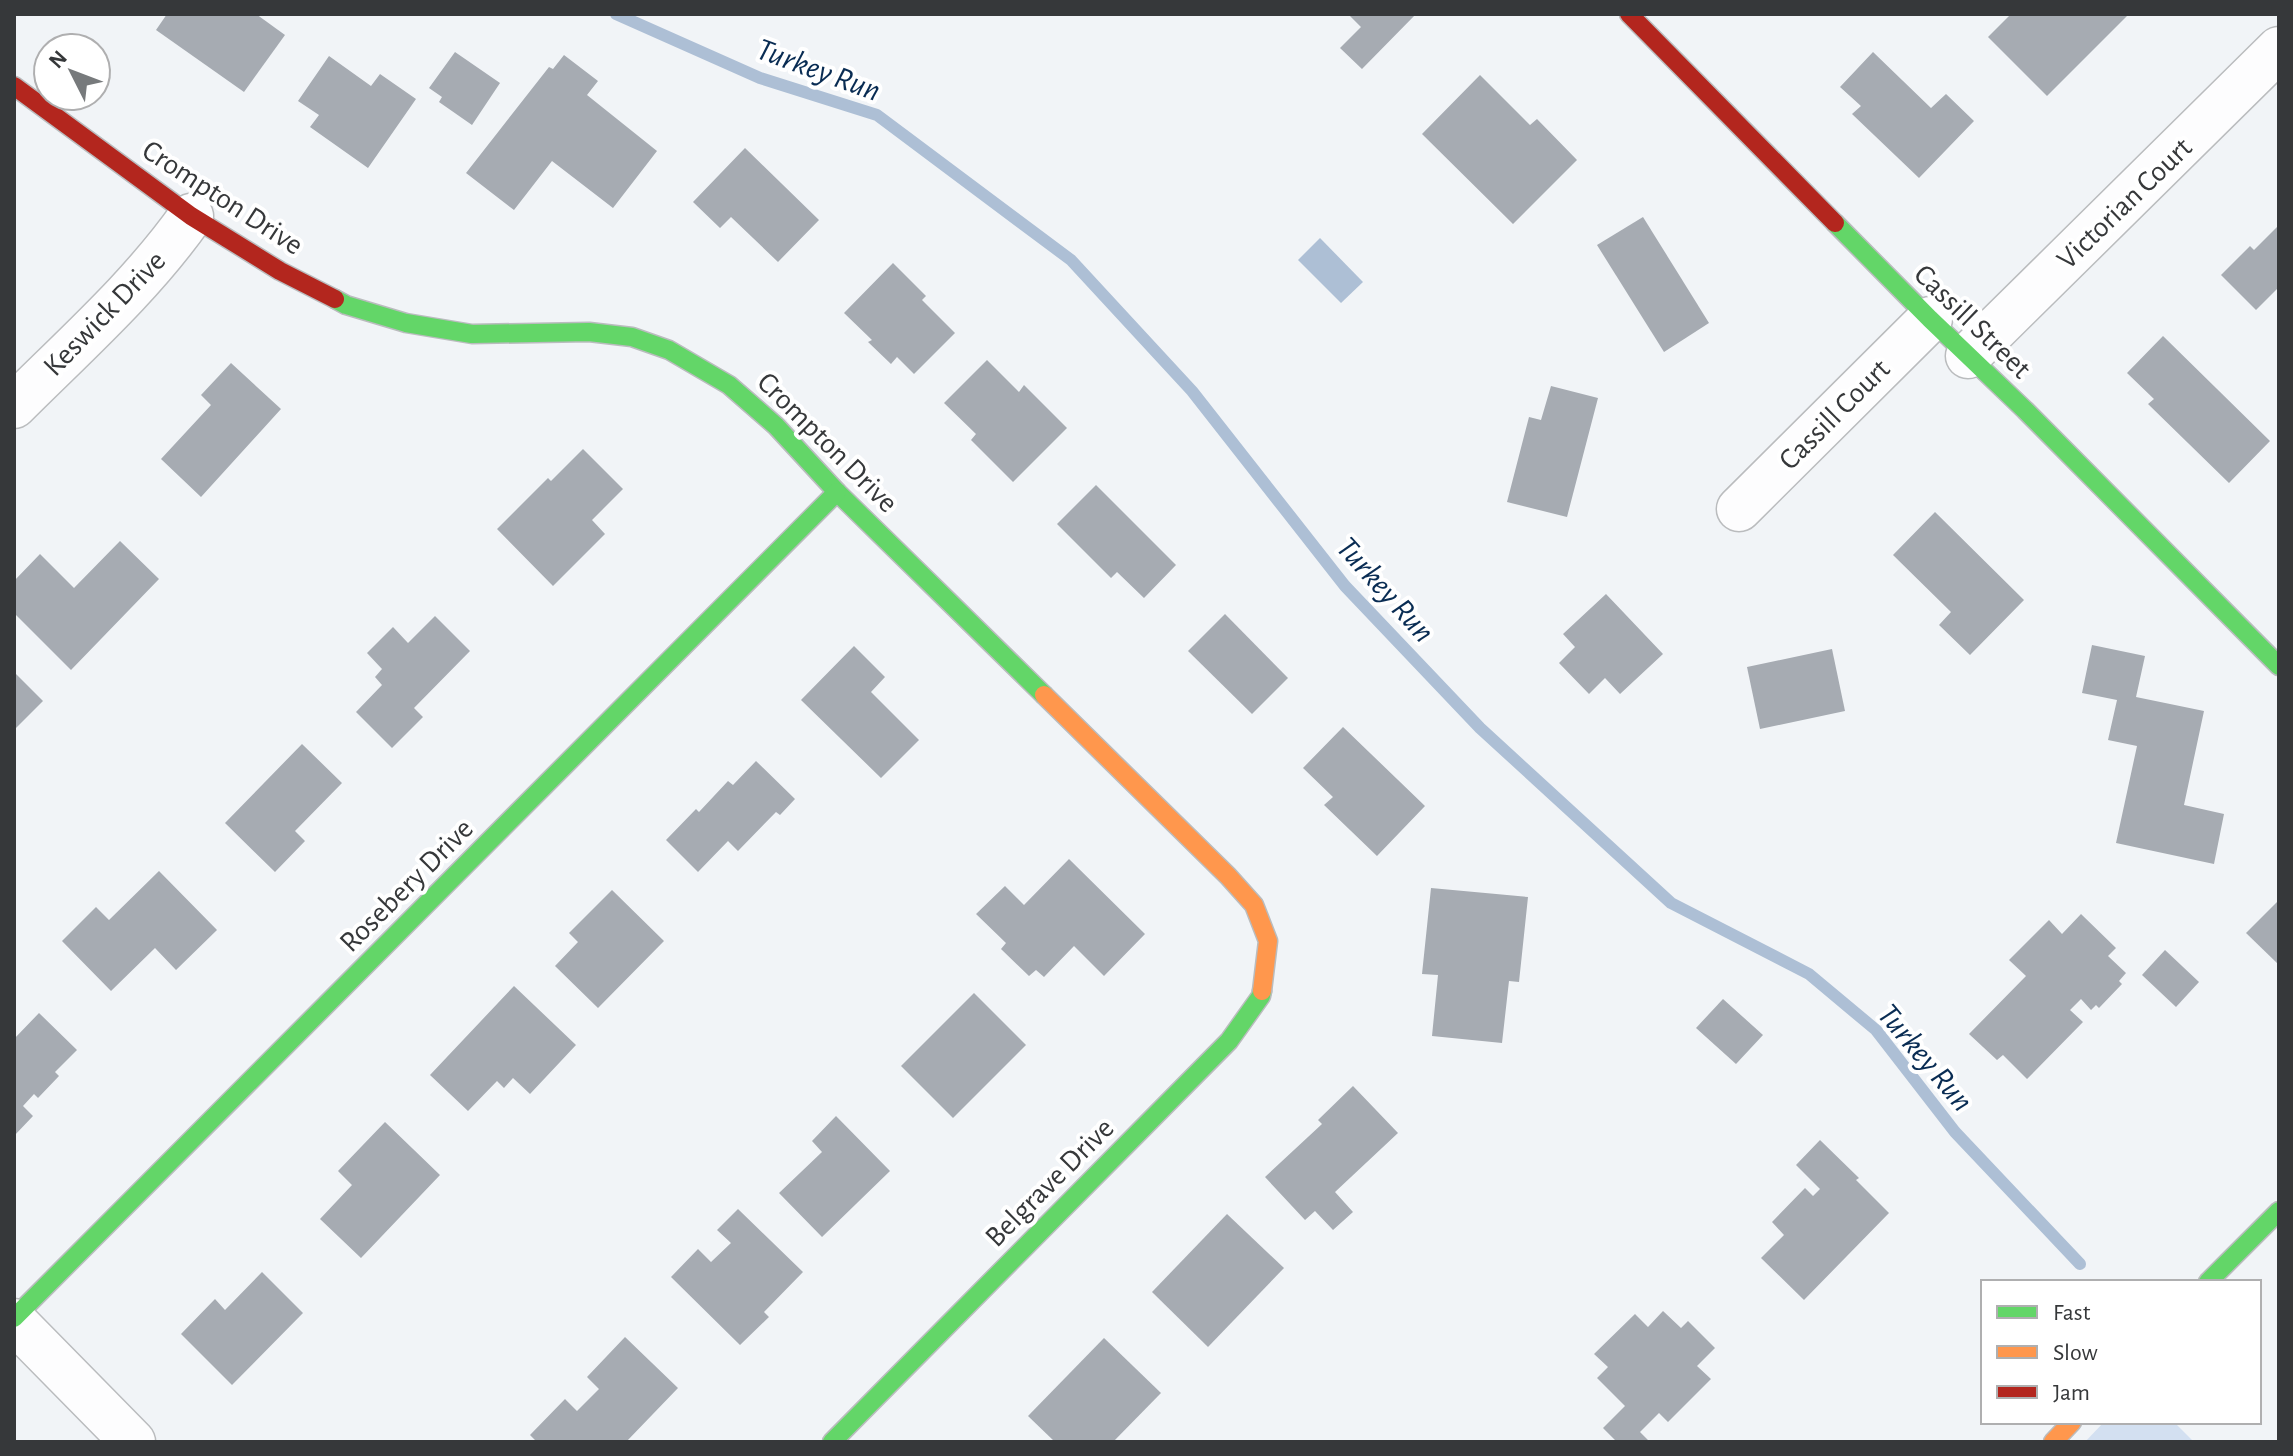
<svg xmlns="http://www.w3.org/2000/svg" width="2293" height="1456" viewBox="0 0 2293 1456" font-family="'Alegreya Sans',sans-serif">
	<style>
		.green { fill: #d3e0f1 }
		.water { fill: #adbfd5 }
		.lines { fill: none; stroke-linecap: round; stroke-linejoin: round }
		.stream { stroke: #adbfd5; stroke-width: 12 }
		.building { fill: #a6abb2 }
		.street-casing { stroke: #babcbe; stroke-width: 47 }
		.fast-casing { stroke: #babcbe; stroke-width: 21 }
		.slow-casing { stroke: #babcbe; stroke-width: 21 }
		.jam-casing { stroke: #babcbe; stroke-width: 21 }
		.street { stroke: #fdfdfe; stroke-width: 44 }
		.fast { stroke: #63d668; stroke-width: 18 }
		.slow { stroke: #ff974d; stroke-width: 18 }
		.jam { stroke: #b3261e; stroke-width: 18 }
		.labels { text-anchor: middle; stroke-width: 8; stroke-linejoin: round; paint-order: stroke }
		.street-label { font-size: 30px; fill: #36383a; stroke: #fff }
		.water-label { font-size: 32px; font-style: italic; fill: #092c53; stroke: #fff }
	</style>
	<rect width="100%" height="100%" fill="#f1f4f7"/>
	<!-- green -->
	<polygon class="green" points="2104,1422 2174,1422 2194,1442 2085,1442"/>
	<!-- water -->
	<polygon class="water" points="1320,238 1363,282 1341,303 1298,260"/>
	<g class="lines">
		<!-- stream -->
		<polyline class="stream" points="616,14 760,78 877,115 1071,260 1192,391 1345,586 1480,728 1671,903 1809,974 1876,1030 1955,1132 2080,1264"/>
	</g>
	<!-- building -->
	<g class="building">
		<polygon points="167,14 256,14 285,35 244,92 156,30"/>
		<polygon points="1348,14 1416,14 1362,69 1340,48 1361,27"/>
		<polygon points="2011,14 2129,14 2047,96 1988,37"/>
		<polygon points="455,52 500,83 472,125 439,102 442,97 429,88"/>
		<polygon points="1873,52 1931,108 1946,94 1974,121 1919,178 1852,114 1861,106 1840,87"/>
		<polygon points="564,55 598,81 587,95 657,151 613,208 552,161 514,210 466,173 549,67 553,69"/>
		<polygon points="329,56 371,86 380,74 416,99 368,168 310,127 319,115 298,101"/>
		<polygon points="1480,75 1530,125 1537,119 1577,160 1513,224 1422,134"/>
		<polygon points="745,148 819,220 778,262 731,217 720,228 693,202"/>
		<polygon points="1643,217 1709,323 1664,352 1597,245"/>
		<polygon points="2279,225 2279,287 2256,310 2221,275 2250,246 2254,250"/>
		<polygon points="893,263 926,296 922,300 955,333 914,374 897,357 891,364 868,342 872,340 844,313"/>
		<polygon points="2163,336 2270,441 2229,483 2148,404 2154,399 2127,373"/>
		<polygon points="987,360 1019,392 1024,385 1067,428 1013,482 971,440 976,434 944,403"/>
		<polygon points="231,363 281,409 201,497 161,459 211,405 201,395"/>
		<polygon points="1551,386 1598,398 1567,517 1507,502 1529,417 1541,420"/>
		<polygon points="583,449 623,489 592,520 605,534 553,586 497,529 548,478 551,481"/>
		<polygon points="1096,485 1176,565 1144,598 1117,572 1111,578 1057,524"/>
		<polygon points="1935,512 2024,600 1970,655 1939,625 1951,612 1893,555"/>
		<polygon points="120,541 159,579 71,670 14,613 14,581 40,554 74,588"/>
		<polygon points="1606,594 1663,654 1620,694 1605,678 1589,694 1559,663 1575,647 1563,634"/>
		<polygon points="1225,614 1288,678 1252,714 1188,651"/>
		<polygon points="435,616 470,651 414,708 423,717 392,748 356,712 382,685 375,677 382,669 367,653 393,627 408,643"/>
		<polygon points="2092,645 2145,656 2136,697 2204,711 2184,805 2224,814 2214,864 2116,843 2137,746 2108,740 2117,700 2082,693"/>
		<polygon points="854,646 885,677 871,692 919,740 881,778 801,700"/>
		<polygon points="1832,649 1845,711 1760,729 1747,667"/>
		<polygon points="14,672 43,701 14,730"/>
		<polygon points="1343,727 1425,806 1377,856 1324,805 1333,797 1303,768"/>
		<polygon points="302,744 342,783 295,831 305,841 275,872 225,823"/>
		<polygon points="756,761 795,799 780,815 776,812 738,851 728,841 698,872 666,840 696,809 699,812 728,781 733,785"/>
		<polygon points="1069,859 1145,934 1104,976 1074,946 1044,977 1036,970 1029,976 1001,949 1006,943 976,914 1005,886 1024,905"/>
		<polygon points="159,871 217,930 176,970 155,948 111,991 62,941 96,907 109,920"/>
		<polygon points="1431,888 1528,897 1519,982 1509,981 1502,1043 1432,1036 1438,975 1422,974"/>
		<polygon points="612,890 664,941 598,1008 555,966 578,942 569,933"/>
		<polygon points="2279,900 2279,965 2246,933"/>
		<polygon points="2081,914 2116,948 2108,956 2126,973 2119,981 2122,984 2099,1008 2096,1005 2091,1010 2081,999 2070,1010 2083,1022 2027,1079 2003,1055 1997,1060 1969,1034 2026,976 2009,960 2049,920 2062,934"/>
		<polygon points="2165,950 2199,982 2176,1007 2142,975"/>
		<polygon points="514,986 576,1045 530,1094 513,1078 504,1088 497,1081 468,1111 430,1075"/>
		<polygon points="974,993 1026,1045 953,1118 901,1066"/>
		<polygon points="1723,999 1763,1035 1736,1064 1696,1028"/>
		<polygon points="39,1013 77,1050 55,1072 59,1076 38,1098 34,1094 23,1106 33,1116 14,1136 14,1039"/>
		<polygon points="1353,1086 1398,1133 1335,1192 1353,1212 1333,1230 1315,1211 1305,1220 1265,1177 1322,1124 1318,1120"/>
		<polygon points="836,1116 890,1171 822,1237 779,1193 822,1152 812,1141"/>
		<polygon points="385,1122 440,1175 361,1258 320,1219 352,1185 338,1171"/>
		<polygon points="1820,1140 1859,1178 1856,1180 1889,1213 1804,1300 1761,1258 1784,1235 1772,1222 1805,1188 1813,1196 1820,1189 1796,1165"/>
		<polygon points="738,1209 803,1272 764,1312 769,1317 740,1345 671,1277 698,1249 711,1262 731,1243 717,1230"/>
		<polygon points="1227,1214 1284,1268 1208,1347 1152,1292"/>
		<polygon points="262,1272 303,1313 232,1385 181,1334 215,1299 225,1310"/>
		<polygon points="1663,1311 1681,1328 1688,1321 1715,1348 1697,1366 1711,1379 1668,1422 1659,1413 1640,1432 1650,1442 1613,1442 1615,1440 1603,1428 1625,1406 1597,1378 1608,1367 1594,1354 1635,1314 1648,1327"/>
		<polygon points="625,1337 678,1388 626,1442 537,1442 530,1435 565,1399 577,1411 599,1389 587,1377"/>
		<polygon points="1104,1338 1161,1393 1113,1442 1055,1442 1028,1416"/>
	</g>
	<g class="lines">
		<defs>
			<g id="street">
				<polyline points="1968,356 2279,49"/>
				<path d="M14,406C75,345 141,287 191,216"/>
				<polyline points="1739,509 1930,319"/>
				<polyline points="14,1321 133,1442"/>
			</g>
			<g id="fast">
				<polyline points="1835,223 1930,319 2025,410 2279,666"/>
				<polyline points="335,299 346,305 406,323 472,334 589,332 632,337 669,350 729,385 776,426 837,492 1044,695"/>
				<polyline points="2208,1282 2279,1211"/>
				<polyline points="14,1318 837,492"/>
				<polyline points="832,1442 1229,1041 1261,996 1262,991"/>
			</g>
			<g id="slow">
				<polyline points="1044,695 1228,876 1254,905 1268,941 1262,991"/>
				<polyline points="2053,1442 2072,1422"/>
			</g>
			<g id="jam">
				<polyline points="1629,14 1835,223"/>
				<polyline points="14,86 191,216 280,271 335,299"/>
			</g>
		</defs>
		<!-- street casing -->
		<use href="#street" class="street-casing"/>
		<!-- fast casing -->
		<use href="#fast" class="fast-casing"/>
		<!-- slow casing -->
		<use href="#slow" class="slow-casing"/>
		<!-- jam casing -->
		<use href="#jam" class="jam-casing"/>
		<!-- street -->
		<use href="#street" class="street"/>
		<!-- fast -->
		<use href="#fast" class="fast"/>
		<!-- slow -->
		<use href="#slow" class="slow"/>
		<!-- jam -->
		<use href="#jam" class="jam"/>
	</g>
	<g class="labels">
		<!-- street labels -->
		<g class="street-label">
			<text transform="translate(223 197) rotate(33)" y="10">Crompton Drive</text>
			<text transform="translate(2124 203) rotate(-44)" y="10">Victorian Court</text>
			<text transform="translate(104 313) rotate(-46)" y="10">Keswick Drive</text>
			<text transform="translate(1973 321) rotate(44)" y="10">Cassill Street</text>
			<text transform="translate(1834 414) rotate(-45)" y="10">Cassill Court</text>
			<text transform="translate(828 442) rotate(45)" y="10">Crompton Drive</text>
			<text transform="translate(406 885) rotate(-45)" y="10">Rosebery Drive</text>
			<text transform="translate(1049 1182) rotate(-45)" y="10">Belgrave Drive</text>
		</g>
		<!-- water labels -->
		<g class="water-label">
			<text transform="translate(819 69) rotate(20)" y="11">Turkey Run</text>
			<text transform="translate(1386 589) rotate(48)" y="11">Turkey Run</text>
			<text transform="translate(1926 1057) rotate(50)" y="11">Turkey Run</text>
		</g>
	</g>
	<!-- border -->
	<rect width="2293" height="1456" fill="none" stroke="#36383a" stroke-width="32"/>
	<!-- legend -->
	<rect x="1981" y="1280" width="280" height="144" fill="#ffffff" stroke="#afafb0" stroke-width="2"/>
	<rect x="1997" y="1306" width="40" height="12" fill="#63d668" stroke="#afafb0" stroke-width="2"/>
	<text x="2053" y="1320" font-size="24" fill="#36383a">Fast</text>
	<rect x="1997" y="1346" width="40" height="12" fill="#ff974d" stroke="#afafb0" stroke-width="2"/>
	<text x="2053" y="1360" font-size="24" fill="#36383a">Slow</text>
	<rect x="1997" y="1386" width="40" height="12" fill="#b3261e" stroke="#afafb0" stroke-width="2"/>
	<text x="2053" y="1400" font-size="24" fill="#36383a">Jam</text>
	<!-- north arrow -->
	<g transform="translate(72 72) rotate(312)"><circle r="38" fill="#ffffff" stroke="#afafb0" stroke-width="2"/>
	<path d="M0-6L14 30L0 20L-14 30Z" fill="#777a7c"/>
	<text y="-12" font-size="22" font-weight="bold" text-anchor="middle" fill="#36383a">N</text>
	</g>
</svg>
